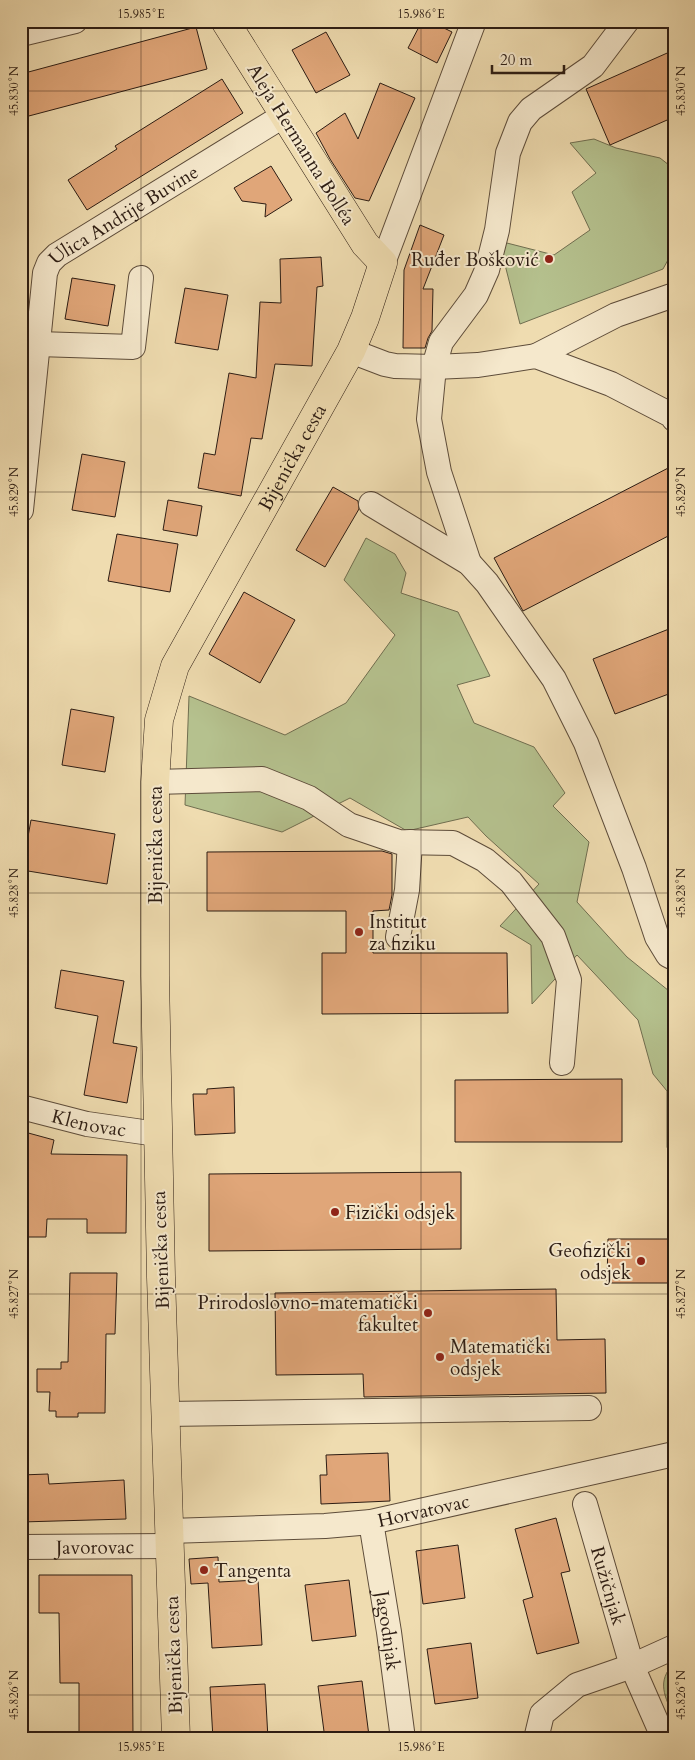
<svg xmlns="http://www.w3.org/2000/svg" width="695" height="1760" viewBox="0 0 695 1760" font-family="Cardo,serif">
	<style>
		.green { fill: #b5c18e; stroke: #706e50 }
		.building { fill: #e0a679; stroke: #2c1c13 }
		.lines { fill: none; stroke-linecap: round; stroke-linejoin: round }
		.minor-casing { stroke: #5d4c3a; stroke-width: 26 }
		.major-casing { stroke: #2c1c13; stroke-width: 29 }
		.minor { stroke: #f5e8cc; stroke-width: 24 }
		.major { stroke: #efdcb0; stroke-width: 28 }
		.ticks { fill: none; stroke: #2c1c13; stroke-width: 1; stroke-opacity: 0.45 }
		.poi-dot { fill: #8f2418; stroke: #f5e8cc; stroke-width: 2 }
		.labels { text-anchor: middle; stroke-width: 4; stroke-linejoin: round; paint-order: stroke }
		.street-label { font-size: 19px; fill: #2c1c13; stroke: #f5e8cc }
		.poi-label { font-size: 19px; fill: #2c1c13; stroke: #f5e8cc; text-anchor: start }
		.neatline { fill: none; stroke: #2c1c13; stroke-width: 2 }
		.ticks-label { font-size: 12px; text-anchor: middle; fill: #2c1c13 }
	</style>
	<rect width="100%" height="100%" fill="#efdcb0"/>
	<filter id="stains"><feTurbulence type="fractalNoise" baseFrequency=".004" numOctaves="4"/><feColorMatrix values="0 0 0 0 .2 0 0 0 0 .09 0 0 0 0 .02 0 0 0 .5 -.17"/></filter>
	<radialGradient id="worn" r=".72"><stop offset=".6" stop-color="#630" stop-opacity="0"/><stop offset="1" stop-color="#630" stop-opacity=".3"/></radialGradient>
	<!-- green -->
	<g class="green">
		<polygon points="594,139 616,148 660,158 674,169 674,249 663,269 520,324 499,241 554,255 590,230 572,192 596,173 570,143"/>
		<polygon points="366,538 395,554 406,573 401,593 458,612 490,676 457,685 474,723 534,747 565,793 553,806 589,842 577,902 627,957 674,995 674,1167 667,1147 667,1091 653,1074 638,1020 577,955 532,1004 531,945 500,926 539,884 486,836 468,817 407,831 350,798 282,832 185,805 189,696 285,735 346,703 395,635 344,580"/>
		<path d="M674,1663V1718C665,1696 656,1682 674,1663Z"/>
	</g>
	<!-- building -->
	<g class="building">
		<polygon points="422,21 430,21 452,32 437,63 408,48"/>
		<polygon points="196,27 207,69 25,117 21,105 21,74"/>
		<polygon points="326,32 350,75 316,93 292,50"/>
		<polygon points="674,50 674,117 610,145 586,89"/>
		<polygon points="222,79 243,113 87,210 68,180 117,149 115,146"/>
		<polygon points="380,83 415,98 369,201 355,198 330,159 316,133 345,113 358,139"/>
		<polygon points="271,166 292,200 265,217 266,204 242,201 234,188"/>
		<polygon points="420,225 444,235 423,289 433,289 432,331 428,338 425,348 403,348 404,270"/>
		<polygon points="321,257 323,286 317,287 312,366 275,364 262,439 251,438 241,496 198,488 204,453 215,455 229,373 256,378 260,302 281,303 280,259"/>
		<polygon points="72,278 115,285 108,326 65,319"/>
		<polygon points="185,288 228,295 218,350 175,343"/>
		<polygon points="82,454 125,462 115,517 72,510"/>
		<polygon points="674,465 674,533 523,611 494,558"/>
		<polygon points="333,487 358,501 359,509 325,567 296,550"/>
		<polygon points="168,500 202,506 197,536 163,530"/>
		<polygon points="117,534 178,544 170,592 108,581"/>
		<polygon points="244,592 295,620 260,683 209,654"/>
		<polygon points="674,627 674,692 615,714 593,659"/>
		<polygon points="71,709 114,717 105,772 62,765"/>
		<polygon points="31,820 115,834 107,884 22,870"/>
		<polygon points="382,851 392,854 392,895 389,910 373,911 373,953 507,953 508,1013 322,1014 322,953 346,953 346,911 207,911 207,852"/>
		<polygon points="61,970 124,981 113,1043 137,1047 127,1103 84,1095 98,1016 55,1008"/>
		<polygon points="622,1079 622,1142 455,1142 455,1080"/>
		<polygon points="234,1087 235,1133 195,1135 193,1094 207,1094 207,1089"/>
		<polygon points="21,1131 54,1140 51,1154 127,1155 126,1233 87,1233 87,1219 47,1219 46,1237 21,1237"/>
		<polygon points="461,1172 461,1249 209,1251 209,1174"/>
		<polygon points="608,1239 674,1239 674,1283 607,1283"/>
		<polygon points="70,1273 117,1273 115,1334 106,1334 105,1413 78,1413 78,1417 56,1417 56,1411 49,1411 50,1392 37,1392 37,1369 61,1369 61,1362 68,1362"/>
		<polygon points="556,1289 557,1340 605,1339 606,1393 364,1397 363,1374 276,1375 275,1293"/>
		<polygon points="388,1453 390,1501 321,1504 320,1475 327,1475 326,1455"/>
		<polygon points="48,1474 49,1484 124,1480 126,1519 21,1522 21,1475"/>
		<polygon points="556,1518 570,1571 561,1573 579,1643 537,1654 523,1600 533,1597 515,1529"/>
		<polygon points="458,1545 465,1598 423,1604 416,1551"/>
		<polygon points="218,1557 219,1582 258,1580 262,1645 212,1648 208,1583 191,1584 189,1559"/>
		<polygon points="39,1575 132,1575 133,1739 79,1739 79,1683 60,1683 59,1613 39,1613"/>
		<polygon points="349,1580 356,1636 312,1641 305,1585"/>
		<polygon points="471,1643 478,1698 435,1704 427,1649"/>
		<polygon points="362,1681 369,1736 347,1739 325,1739 318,1686"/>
		<polygon points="265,1684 268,1739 213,1739 210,1687"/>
	</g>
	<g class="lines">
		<defs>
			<g id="minor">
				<polyline points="21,34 75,21"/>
				<polyline points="383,263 474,21"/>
				<polyline points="38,344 133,347 141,278"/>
				<polyline points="351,351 385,364 395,366 434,367 478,365 536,356 611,384 671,415 674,419"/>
				<polyline points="536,356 616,315 674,295"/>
				<polyline points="371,504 469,563 487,583 554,679 586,743 634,868 657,937 668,955 674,958"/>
				<path id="s1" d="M21,510L45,273L49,263L57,255L283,116"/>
				<polyline points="469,563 439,472 429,419 434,367 441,342 476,295 487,270 497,230 508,153 520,122 531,109 593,66 627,21"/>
				<polyline points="155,782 262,779 309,798 349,825 399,842 453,843 485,860 511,882 553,936 569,980 562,1063"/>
				<polyline points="398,937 407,890 410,842"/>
				<path id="s2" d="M21,1107L87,1124L157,1134"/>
				<polyline points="165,1414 589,1408"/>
				<path id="s3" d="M585,1504L632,1666L664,1739"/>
				<path id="s4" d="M371,1522L389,1632L403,1739"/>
				<path id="s5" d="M169,1531L325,1526L371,1522L674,1454"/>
				<path id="s6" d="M21,1547L169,1546"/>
				<polyline points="536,1739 542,1714 577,1685 632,1666 674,1647"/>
			</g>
			<g id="major">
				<path id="s7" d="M176,1739L161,1277L155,976V782L159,720L175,666L351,351L365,318L383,263L365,244L225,21"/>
			</g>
		</defs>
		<!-- minor casing -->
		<use href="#minor" class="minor-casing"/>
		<!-- major casing -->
		<use href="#major" class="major-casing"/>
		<!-- minor -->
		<use href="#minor" class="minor"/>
		<!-- major -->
		<use href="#major" class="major"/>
	</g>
	<!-- ticks -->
	<path class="ticks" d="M141,21V1739M421,21V1739M21,91H674M21,492H674M21,893H674M21,1294H674M21,1695H674"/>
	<!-- markers -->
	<g class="poi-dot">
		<circle cx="549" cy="259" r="5"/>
		<circle cx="359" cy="932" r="5"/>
		<circle cx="335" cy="1212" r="5"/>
		<circle cx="641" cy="1261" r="5"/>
		<circle cx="428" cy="1313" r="5"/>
		<circle cx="440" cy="1357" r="5"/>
		<circle cx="204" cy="1570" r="5"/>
	</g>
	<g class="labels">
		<!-- street labels -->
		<g class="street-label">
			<text transform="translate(302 144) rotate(58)" y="7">Aleja Hermanna Bolléa</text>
			<text dy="7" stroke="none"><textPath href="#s1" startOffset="338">Ulica Andrije Buvine</textPath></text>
			<text dy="7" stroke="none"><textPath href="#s7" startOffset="1315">Bijenička cesta</textPath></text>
			<text transform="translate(155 845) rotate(-90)" y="7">Bijenička cesta</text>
			<text dy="7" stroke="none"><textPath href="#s2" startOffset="70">Klenovac</textPath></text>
			<text transform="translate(160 1250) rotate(-92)" y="7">Bijenička cesta</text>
			<text dy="7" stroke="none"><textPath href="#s5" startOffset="256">Horvatovac</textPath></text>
			<text dy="7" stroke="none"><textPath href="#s6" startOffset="74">Javorovac</textPath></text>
			<text dy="7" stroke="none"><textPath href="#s3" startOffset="85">Ružičnjak</textPath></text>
			<text dy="7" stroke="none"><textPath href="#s4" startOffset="110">Jagodnjak</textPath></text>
			<text transform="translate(173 1655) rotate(-92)" y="7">Bijenička cesta</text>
		</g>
		<!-- poi labels -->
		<g class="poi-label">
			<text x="539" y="266" text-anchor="end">Ruđer Bošković</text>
			<text x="369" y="928">Institut<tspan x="369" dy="22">za fiziku</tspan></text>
			<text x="345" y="1219">Fizički odsjek</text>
			<text x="631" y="1257" text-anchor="end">Geofizički<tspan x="631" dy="22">odsjek</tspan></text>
			<text x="418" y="1309" text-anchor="end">Prirodoslovno-matematički<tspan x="418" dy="22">fakultet</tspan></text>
			<text x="450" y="1353">Matematički<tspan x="450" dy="22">odsjek</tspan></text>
			<text x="214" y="1577">Tangenta</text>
		</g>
	</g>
	<!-- margin -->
	<rect width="695" height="1760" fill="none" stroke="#efdcb0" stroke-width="55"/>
	<!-- scale -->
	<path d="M492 65v8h72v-8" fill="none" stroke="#2c1c13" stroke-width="2.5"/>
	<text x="500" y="65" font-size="15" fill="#2c1c13" stroke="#f5e8cc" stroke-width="4" paint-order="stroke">20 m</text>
	<rect x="28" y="28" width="640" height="1704" class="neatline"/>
	<g class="ticks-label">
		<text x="141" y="18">15.985°E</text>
		<text x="421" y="18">15.986°E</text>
		<text transform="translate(14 91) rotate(-90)" y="4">45.830°N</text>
		<text transform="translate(681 91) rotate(-90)" y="4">45.830°N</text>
		<text transform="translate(14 492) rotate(-90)" y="4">45.829°N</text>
		<text transform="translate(681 492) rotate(-90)" y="4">45.829°N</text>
		<text transform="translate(14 893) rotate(-90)" y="4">45.828°N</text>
		<text transform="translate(681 893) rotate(-90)" y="4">45.828°N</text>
		<text transform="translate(14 1294) rotate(-90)" y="4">45.827°N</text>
		<text transform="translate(681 1294) rotate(-90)" y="4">45.827°N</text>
		<text transform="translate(14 1695) rotate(-90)" y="4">45.826°N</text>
		<text transform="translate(681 1695) rotate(-90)" y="4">45.826°N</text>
		<text x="141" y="1751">15.985°E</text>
		<text x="421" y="1751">15.986°E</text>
	</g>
	<rect width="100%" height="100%" filter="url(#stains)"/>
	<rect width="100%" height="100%" fill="url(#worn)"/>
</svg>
